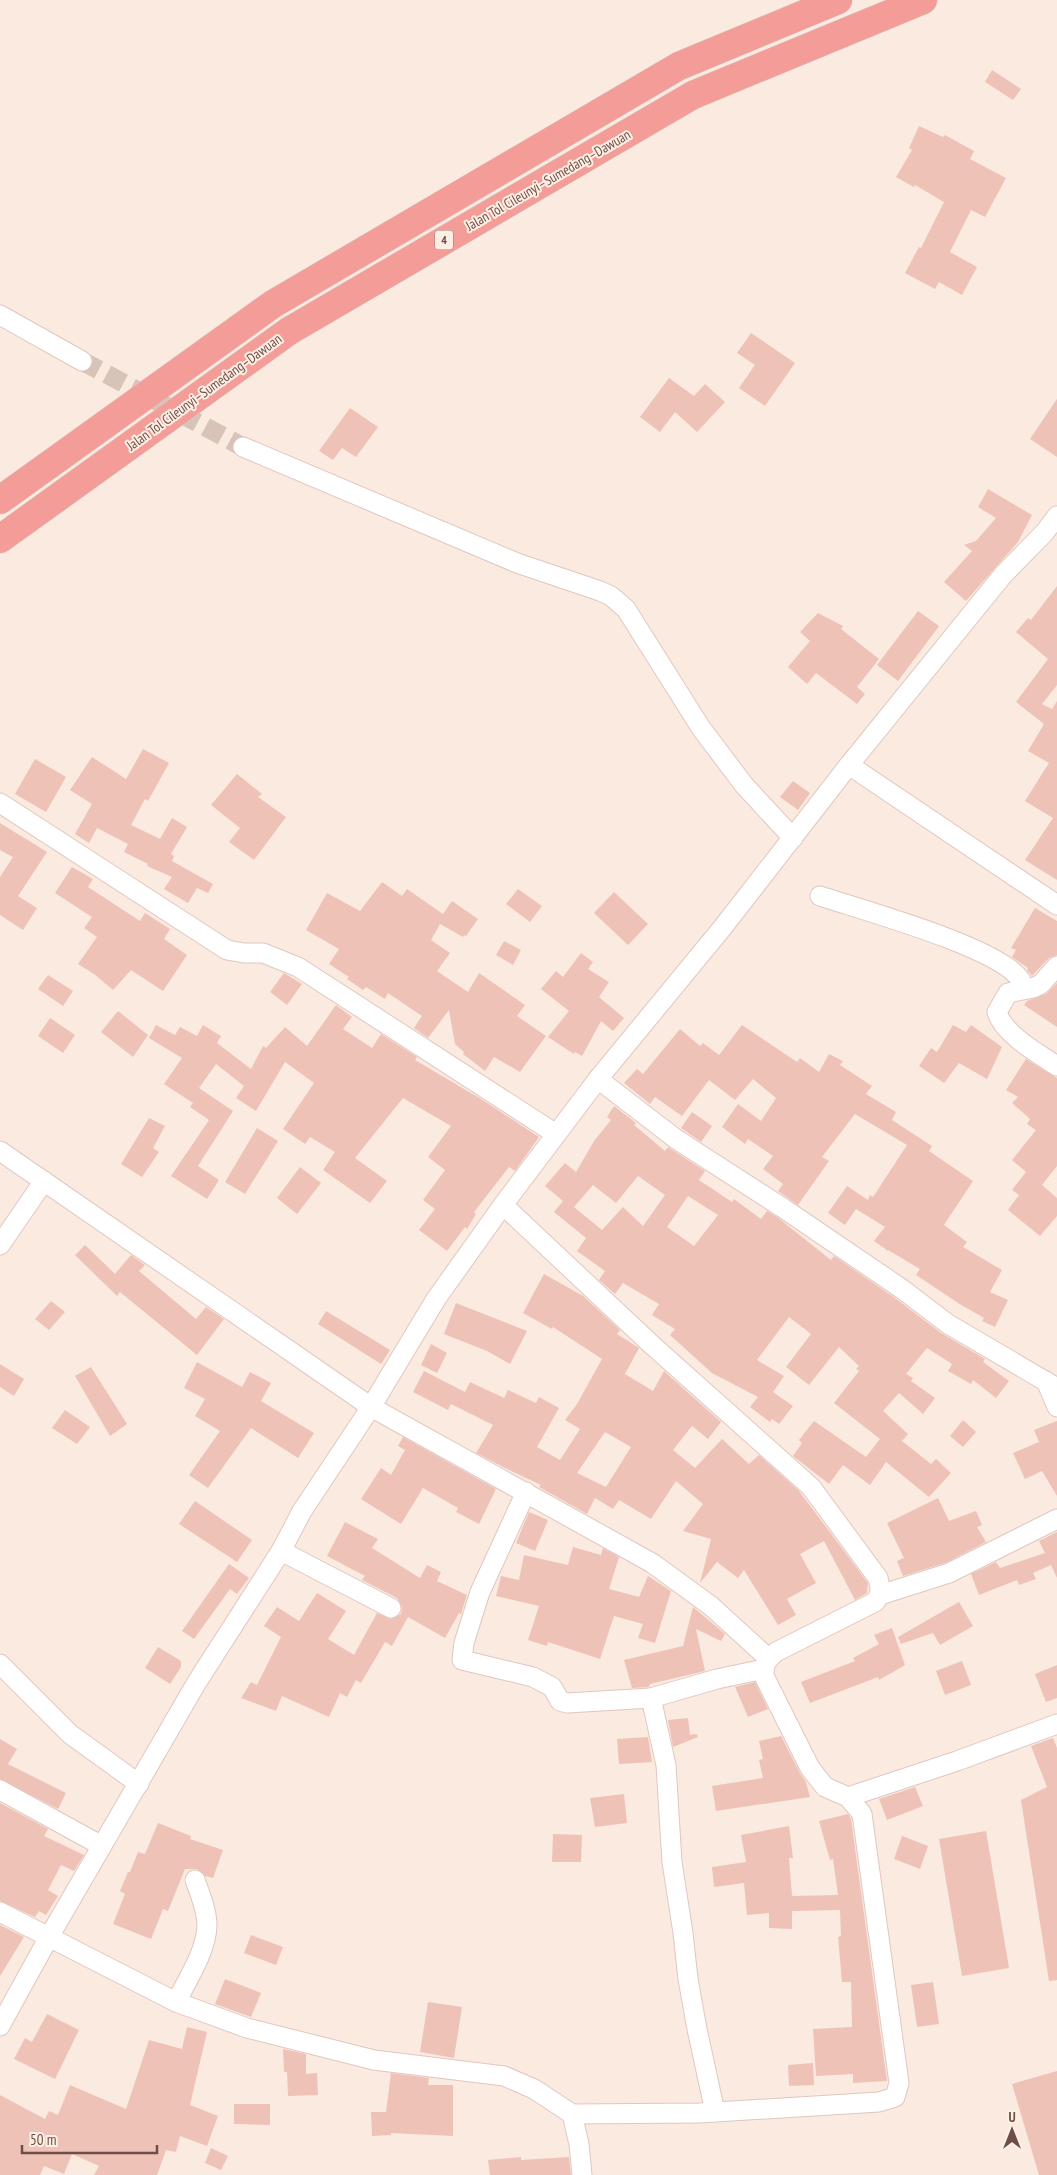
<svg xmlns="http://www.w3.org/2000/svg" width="1057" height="2175" viewBox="0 0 1057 2175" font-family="'PT Sans Narrow',sans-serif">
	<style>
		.building { fill: #efc2b8; fill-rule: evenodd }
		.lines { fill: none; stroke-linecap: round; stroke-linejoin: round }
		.minor-tunnel { stroke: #d8c3b9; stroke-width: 19; stroke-dasharray: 19 9; stroke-linecap: butt }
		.minor-casing { stroke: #e0c7bf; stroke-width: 21 }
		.motorway-casing { stroke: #d7cdcc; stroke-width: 29 }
		.minor { stroke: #fff; stroke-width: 19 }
		.motorway { stroke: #f49c97; stroke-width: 28 }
		.labels { text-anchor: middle; stroke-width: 4; stroke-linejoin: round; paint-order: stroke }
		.shield { fill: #feefe4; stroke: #9b7e77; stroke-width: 1 }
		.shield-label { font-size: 12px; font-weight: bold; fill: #704e48 }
		.street-label { font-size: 14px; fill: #704e48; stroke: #feefe4 }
	</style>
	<rect width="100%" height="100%" fill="#fbeadf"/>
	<!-- building -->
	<g class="building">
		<polygon points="992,70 1021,89 1013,100 985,82"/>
		<polygon points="919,126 943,137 945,135 974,151 970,159 1006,178 985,217 971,210 950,252 977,267 962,295 939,282 935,289 905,273 919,247 921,248 944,202 915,185 914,187 896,177 912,150 909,148"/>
		<polygon points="751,333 795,363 765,406 739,388 755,365 737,353"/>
		<polygon points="669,378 694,396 705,384 725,402 697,432 675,412 660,432 640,417"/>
		<polygon points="1057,399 1057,457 1030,439"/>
		<polygon points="350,408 378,427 356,457 342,448 333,460 319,451"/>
		<polygon points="988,489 1032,515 1018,542 966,601 944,582 972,551 964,545 976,541 996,518 978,507"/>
		<polygon points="1057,586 1057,685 1042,704 1052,709 1057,701 1057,880 1025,860 1053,818 1025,801 1049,763 1028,751 1044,724 1016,702 1048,659 1016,632 1028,618 1031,620"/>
		<polygon points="918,611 939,626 898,681 877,665"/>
		<polygon points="818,613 843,626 841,629 879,659 857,687 865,694 857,704 816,673 807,684 788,667 810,641 800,632"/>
		<polygon points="143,749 169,763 148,801 145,799 131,825 160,839 172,818 187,827 171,854 174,856 172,861 213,884 208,893 197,888 188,903 164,889 172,877 147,866 148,864 124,852 128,844 97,828 89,843 75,834 92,804 70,790 92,757 126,779"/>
		<polygon points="35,759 66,777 46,812 15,794"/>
		<polygon points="237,774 262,794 258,797 286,817 254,860 229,842 240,828 211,805"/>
		<polygon points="793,781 810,793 798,810 780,797"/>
		<polygon points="0,823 47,852 18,896 37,908 23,930 0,915 0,877 13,857 0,850"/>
		<polygon points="72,867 93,879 88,887 140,921 145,913 170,929 164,939 187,955 163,991 131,970 113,990 94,974 78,964 97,937 84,928 92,917 55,893"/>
		<polygon points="382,882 402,896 407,889 443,914 452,901 478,919 466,936 464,935 463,937 440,924 431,940 450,953 437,971 468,992 479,973 525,1005 517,1016 546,1036 520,1072 494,1057 485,1071 467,1057 463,1054 464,1052 455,1044 449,1010 428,1038 414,1028 422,1016 388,993 385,999 366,987 363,990 347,979 349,977 329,964 339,949 306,930 327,893 360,911"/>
		<polygon points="518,889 542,906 530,922 506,904"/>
		<polygon points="614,892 648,924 628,945 594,913"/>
		<polygon points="1035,908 1057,921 1057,955 1049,958 1032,976 1027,970 1028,968 1012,957 1016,950 1011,948"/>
		<polygon points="504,941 521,950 513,965 496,955"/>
		<polygon points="581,953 593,962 588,969 609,982 599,997 624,1018 613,1031 601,1021 582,1056 575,1052 574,1054 548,1037 569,1011 541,989 556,971 563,977"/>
		<polygon points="284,973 302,984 287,1005 270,992"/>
		<polygon points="48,975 73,991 63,1006 38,989"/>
		<polygon points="1057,983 1057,1027 1024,1005 1027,1001 1046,994"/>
		<polygon points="336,1005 352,1017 343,1029 372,1048 381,1034 417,1057 415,1060 481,1099 539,1137 515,1171 509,1167 474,1212 476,1214 467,1229 465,1227 447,1251 419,1230 435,1209 423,1200 445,1170 428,1157 451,1126 403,1098 355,1158 387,1181 370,1203 323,1170 335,1152 310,1137 305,1144 283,1129 314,1083 285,1062 256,1111 236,1098 244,1086 216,1064 199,1088 233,1111 198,1166 219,1180 207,1199 171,1176 209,1120 190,1107 193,1103 164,1084 182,1058 149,1038 156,1025 175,1035 180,1027 197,1036 203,1025 221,1036 217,1043 251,1069 263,1046 266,1048 285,1027 307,1046"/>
		<polygon points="118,1011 148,1035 133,1057 101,1032"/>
		<polygon points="50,1018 75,1035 63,1053 38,1036"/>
		<polygon points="742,1025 797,1062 800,1058 819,1072 829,1054 843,1061 840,1065 872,1086 866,1094 896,1112 892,1120 932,1146 929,1151 973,1181 944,1225 967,1242 963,1247 1002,1270 990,1292 1008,1300 995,1327 982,1321 984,1318 958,1303 916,1275 920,1269 888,1250 888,1251 874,1241 885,1227 856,1209 845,1225 828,1213 847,1186 868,1200 870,1195 873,1197 907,1145 855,1114 822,1157 829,1161 798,1205 778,1191 783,1184 763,1169 773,1156 748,1139 745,1144 722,1127 738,1104 761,1121 776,1098 753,1079 735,1100 709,1080 682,1116 655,1097 650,1104 624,1083 637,1069 643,1074 680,1029 700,1046 703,1043 719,1055"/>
		<polygon points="953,1025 966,1032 971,1025 1002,1047 987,1079 959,1063 944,1083 919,1066 931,1048 937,1052"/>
		<polygon points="1026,1059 1057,1078 1057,1166 1042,1185 1057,1198 1057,1216 1040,1236 1008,1210 1019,1195 1012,1190 1026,1172 1012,1160 1036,1130 1027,1124 1030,1119 1012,1103 1018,1097 1006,1090"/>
		<path d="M614,1106L636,1123L634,1125L665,1151L668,1147L705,1171L699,1180L732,1202L734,1199L761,1219L767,1211L777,1217L831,1260L834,1256L895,1298L941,1333L985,1359L983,1362L1009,1381L996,1398L973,1380L971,1384L948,1371L952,1364L927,1348L906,1374L913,1378L911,1381L935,1398L923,1414L899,1393L883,1411L908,1434L902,1441L931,1464L936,1459L951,1473L929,1497L886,1462L870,1485L843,1465L829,1484L793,1456L802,1443L799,1440L814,1421L866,1457L880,1439L834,1403L859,1371L856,1369L859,1366L839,1347L809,1385L786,1367L811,1334L789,1317L757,1360L784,1376L773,1392L793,1406L779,1424L772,1419L770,1422L750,1407L758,1397L712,1373L670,1335L675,1329L652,1315L659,1304L623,1283L615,1294L599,1280L605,1271L577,1251L586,1238L554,1212L563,1201L545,1186L565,1163L576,1172L594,1141L611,1120L607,1117ZM638,1176L665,1195L643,1226L623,1207L602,1230L574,1207L593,1185L616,1203ZM688,1196L718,1215L694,1246L667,1227Z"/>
		<polygon points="692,1112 712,1126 701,1142 681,1128"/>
		<polygon points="149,1118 165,1126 153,1148 159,1152 142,1177 121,1164"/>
		<polygon points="257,1128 278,1141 245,1194 225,1182"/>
		<polygon points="300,1167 321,1183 297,1214 277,1198"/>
		<polygon points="85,1245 115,1274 131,1255 145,1265 139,1271 196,1319 206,1307 224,1319 197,1355 120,1292 117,1296 75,1255"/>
		<path d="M544,1274L583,1296L620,1330L617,1334L639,1348L625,1374L653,1391L664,1371L721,1422L708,1439L692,1426L673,1450L695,1468L722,1439L749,1464L759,1455L799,1491L868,1583L867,1593L855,1600L824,1541L800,1554L816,1583L787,1599L796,1615L778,1625L744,1570L738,1578L717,1562L700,1583L711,1539L683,1531L703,1504L676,1481L651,1519L619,1500L613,1509L595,1498L587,1514L539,1487L541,1485L507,1469L476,1453L493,1425L451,1404L448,1410L413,1392L424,1371L465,1392L470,1382L504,1398L508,1390L536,1403L539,1397L559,1408L537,1447L560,1460L580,1429L565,1420L577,1404L602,1359L553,1327L552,1329L523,1313ZM605,1432L631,1447L606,1487L577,1473Z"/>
		<polygon points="51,1301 65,1312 49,1330 35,1319"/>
		<polygon points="456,1303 527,1331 510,1364 487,1351 444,1334"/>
		<polygon points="326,1311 390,1350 381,1364 318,1324"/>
		<polygon points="431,1344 447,1353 437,1373 421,1365"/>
		<polygon points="197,1362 242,1387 250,1372 271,1383 261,1401 314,1433 298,1458 251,1428 208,1488 189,1475 220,1431 195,1416 205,1399 184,1388"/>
		<polygon points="0,1364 24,1379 14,1396 0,1387"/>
		<polygon points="91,1367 127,1424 110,1436 75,1376"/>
		<polygon points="65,1410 90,1427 77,1444 52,1428"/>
		<polygon points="963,1420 976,1432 963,1447 950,1436"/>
		<polygon points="1057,1421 1057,1496 1042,1471 1025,1479 1013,1453 1039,1442 1034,1430"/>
		<polygon points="403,1437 496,1489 479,1524 456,1512 458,1508 423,1488 401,1524 361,1499 381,1468 391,1475 405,1450 398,1446"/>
		<polygon points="938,1498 949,1521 976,1511 982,1525 977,1527 986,1542 945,1563 903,1576 897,1561 904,1558 887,1523"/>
		<polygon points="195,1501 252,1540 237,1562 179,1524"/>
		<polygon points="529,1512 548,1520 535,1551 516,1543"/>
		<polygon points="345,1522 378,1539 372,1548 420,1578 427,1565 441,1572 437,1581 467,1595 461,1614 459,1613 445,1638 408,1617 392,1646 385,1642 361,1683 356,1680 347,1697 340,1693 329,1717 282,1696 276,1711 241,1698 251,1682 257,1685 281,1637 264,1626 277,1607 299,1621 317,1593 346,1611 328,1639 354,1655 377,1613 391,1619 401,1614 402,1607 397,1598 362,1580 365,1576 327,1556"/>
		<polygon points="1057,1532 1057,1578 1051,1565 1033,1573 1036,1579 1019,1585 1017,1580 979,1595 971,1574 996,1562 1000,1568 1045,1553 1039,1541"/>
		<polygon points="573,1547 601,1555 603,1548 619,1557 609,1589 639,1597 648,1576 671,1591 655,1643 638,1638 643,1624 614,1616 600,1659 548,1642 547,1646 528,1640 539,1606 496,1596 501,1576 519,1580 524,1555 568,1565"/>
		<polygon points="229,1564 249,1578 237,1594 230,1589 194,1639 182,1631"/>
		<polygon points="959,1602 973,1626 940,1645 933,1633 901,1644 898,1637"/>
		<polygon points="693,1607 725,1634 721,1641 696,1629 705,1671 650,1684 649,1687 632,1688 624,1660 683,1646"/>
		<polygon points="892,1628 905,1665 879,1680 878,1677 810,1703 801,1682 855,1661 853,1658 879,1644 874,1635"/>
		<polygon points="158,1647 181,1661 181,1667 170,1684 145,1668"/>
		<polygon points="962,1661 971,1685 945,1695 936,1671"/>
		<polygon points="1057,1665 1057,1698 1046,1702 1035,1674"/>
		<polygon points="755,1682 768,1709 748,1717 735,1687"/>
		<polygon points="688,1718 690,1735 697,1734 698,1737 673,1747 668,1720"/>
		<polygon points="781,1736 800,1773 806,1782 810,1797 716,1811 712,1786 763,1778 759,1760 763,1759 759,1741"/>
		<polygon points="648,1737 652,1762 619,1764 617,1739"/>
		<polygon points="1053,1738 1057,1748 1057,1980 1049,1981 1021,1800 1047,1787 1031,1746"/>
		<polygon points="0,1739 17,1749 8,1764 66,1793 58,1809 0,1779"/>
		<polygon points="915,1787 923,1806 887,1820 879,1799"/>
		<polygon points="624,1794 627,1823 595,1827 590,1798"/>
		<polygon points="0,1803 48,1829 44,1836 84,1855 74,1871 61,1865 48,1890 58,1896 46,1915 39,1911 35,1917 0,1901"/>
		<polygon points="848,1814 851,1819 887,2081 853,2083 853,2074 816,2076 813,2029 852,2027 851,1982 842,1982 838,1937 841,1936 840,1910 792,1911 792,1929 769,1928 769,1913 747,1915 744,1883 714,1887 712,1867 746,1862 741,1835 789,1826 793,1858 789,1858 792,1896 838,1895 833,1859 830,1860 819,1821"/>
		<polygon points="158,1823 191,1836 190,1839 223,1850 213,1878 205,1876 197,1869 185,1869 168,1911 163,1909 151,1939 113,1924 125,1894 120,1891 128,1872 130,1872 138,1852 145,1854"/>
		<polygon points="986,1831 1009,1968 962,1976 939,1839"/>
		<polygon points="553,1834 582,1835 581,1862 552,1862"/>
		<polygon points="902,1836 928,1846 920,1869 894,1859"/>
		<polygon points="0,1925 24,1937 0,1976"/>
		<polygon points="251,1935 283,1947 276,1965 244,1953"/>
		<polygon points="225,1979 261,1993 251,2017 215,2004"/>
		<polygon points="933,1982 939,2024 917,2027 911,1985"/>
		<polygon points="428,2002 462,2007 454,2058 420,2052"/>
		<polygon points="47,2014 79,2030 55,2079 14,2059 25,2038 32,2042"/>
		<polygon points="187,2027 207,2032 190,2105 218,2116 207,2146 180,2136 176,2152 166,2150 157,2175 94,2175 99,2166 72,2154 64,2174 44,2166 40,2175 0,2175 0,2095 45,2119 49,2111 58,2115 70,2085 126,2109 149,2040 182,2049"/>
		<polygon points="283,2049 306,2054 306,2074 317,2073 318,2095 288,2096 287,2072 284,2072"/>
		<polygon points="813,2063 814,2085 789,2086 788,2065"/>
		<polygon points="1057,2071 1057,2175 1039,2175 1012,2084"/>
		<polygon points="391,2073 429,2078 428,2085 453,2085 453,2136 391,2133 391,2135 372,2136 371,2112 386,2112"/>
		<polygon points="234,2104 270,2104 270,2125 234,2124"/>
		<polygon points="211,2148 228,2156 221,2170 205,2163"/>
		<polygon points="521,2157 521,2160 569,2157 571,2175 490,2175 488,2160"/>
	</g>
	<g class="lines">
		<!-- minor-tunnel -->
		<polyline class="minor-tunnel" points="82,361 243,447"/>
		<defs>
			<g id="minor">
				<polyline points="0,315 82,361"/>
				<polyline points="243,447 517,563 600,591 611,596 626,609 701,728 744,785 793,838"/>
				<polyline points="849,765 1057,905"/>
				<polyline points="0,803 227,950 244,953 263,953 298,967 556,1134"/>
				<path d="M820,896C862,910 997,947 1019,978C1022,981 1023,985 1024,989"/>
				<path d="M1057,966L1041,984L1033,988L1008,993L997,1012C1003,1034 1039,1054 1057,1066"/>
				<polyline points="598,1079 676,1139 783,1208 902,1289 948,1324 1057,1388"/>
				<polyline points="0,1151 371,1407 652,1563 711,1606 768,1658"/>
				<path d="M503,1205L652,1345L811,1487L878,1578C881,1589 881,1594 875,1602L776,1652C766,1660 764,1664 764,1676L810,1768L825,1787L848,1797L862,1814L899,2083L895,2097L879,2102L699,2113L572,2114"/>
				<polyline points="0,1245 44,1181"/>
				<polyline points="1046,1381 1057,1407"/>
				<polyline points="526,1492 480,1592 464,1643 462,1660 533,1677 552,1687 560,1701 567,1703 651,1698 666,1765 672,1862 683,1933 688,1979 697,2029 715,2112"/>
				<polyline points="281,1551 391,1608"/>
				<polyline points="880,1595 949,1573 1057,1519"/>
				<polyline points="0,1664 70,1734 139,1784"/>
				<polyline points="651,1698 717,1679 764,1669"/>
				<polyline points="0,1790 102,1846"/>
				<polyline points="848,1797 957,1761 1057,1724"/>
				<polyline points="0,1912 176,2002 247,2028 374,2060 504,2076 534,2089 572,2114 579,2144 582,2175"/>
				<path d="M176,2002C188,1979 206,1951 207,1926C207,1910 200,1894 195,1880"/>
				<polyline points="0,2026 49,1937 197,1682 281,1551 302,1511 371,1407 436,1299 503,1205 598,1079 723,927 849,765 1003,575 1045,532 1057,516"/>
			</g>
			<g id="motorway">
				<polyline points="0,500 273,304 679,66 838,0"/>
				<polyline points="0,539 289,331 693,95 923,0"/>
			</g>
		</defs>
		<!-- minor casing -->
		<use href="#minor" class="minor-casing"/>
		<!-- motorway casing -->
		<use href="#motorway" class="motorway-casing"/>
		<!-- minor -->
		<use href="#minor" class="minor"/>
		<!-- motorway -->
		<use href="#motorway" class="motorway"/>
	</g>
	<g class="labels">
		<!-- shield labels -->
		<rect class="shield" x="435" y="230.5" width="18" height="19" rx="4"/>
		<g class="shield-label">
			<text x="444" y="244">4</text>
		</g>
		<!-- street labels -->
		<g class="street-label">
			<text transform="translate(548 180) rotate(-30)" y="5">Jalan Tol Cileunyi–Sumedang–Dawuan</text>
			<text transform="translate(204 392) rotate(-36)" y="5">Jalan Tol Cileunyi–Sumedang–Dawuan</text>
		</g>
	</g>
	<!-- north arrow -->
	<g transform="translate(1012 2130)" stroke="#feefe4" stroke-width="4" paint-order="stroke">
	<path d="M0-4L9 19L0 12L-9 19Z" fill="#704e48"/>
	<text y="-8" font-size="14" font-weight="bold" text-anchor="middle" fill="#704e48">U</text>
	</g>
	<!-- scale -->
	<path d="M22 2145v8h135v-8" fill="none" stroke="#704e48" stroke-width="2.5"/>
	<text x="30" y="2145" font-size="15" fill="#704e48" stroke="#feefe4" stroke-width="4" paint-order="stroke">50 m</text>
</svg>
